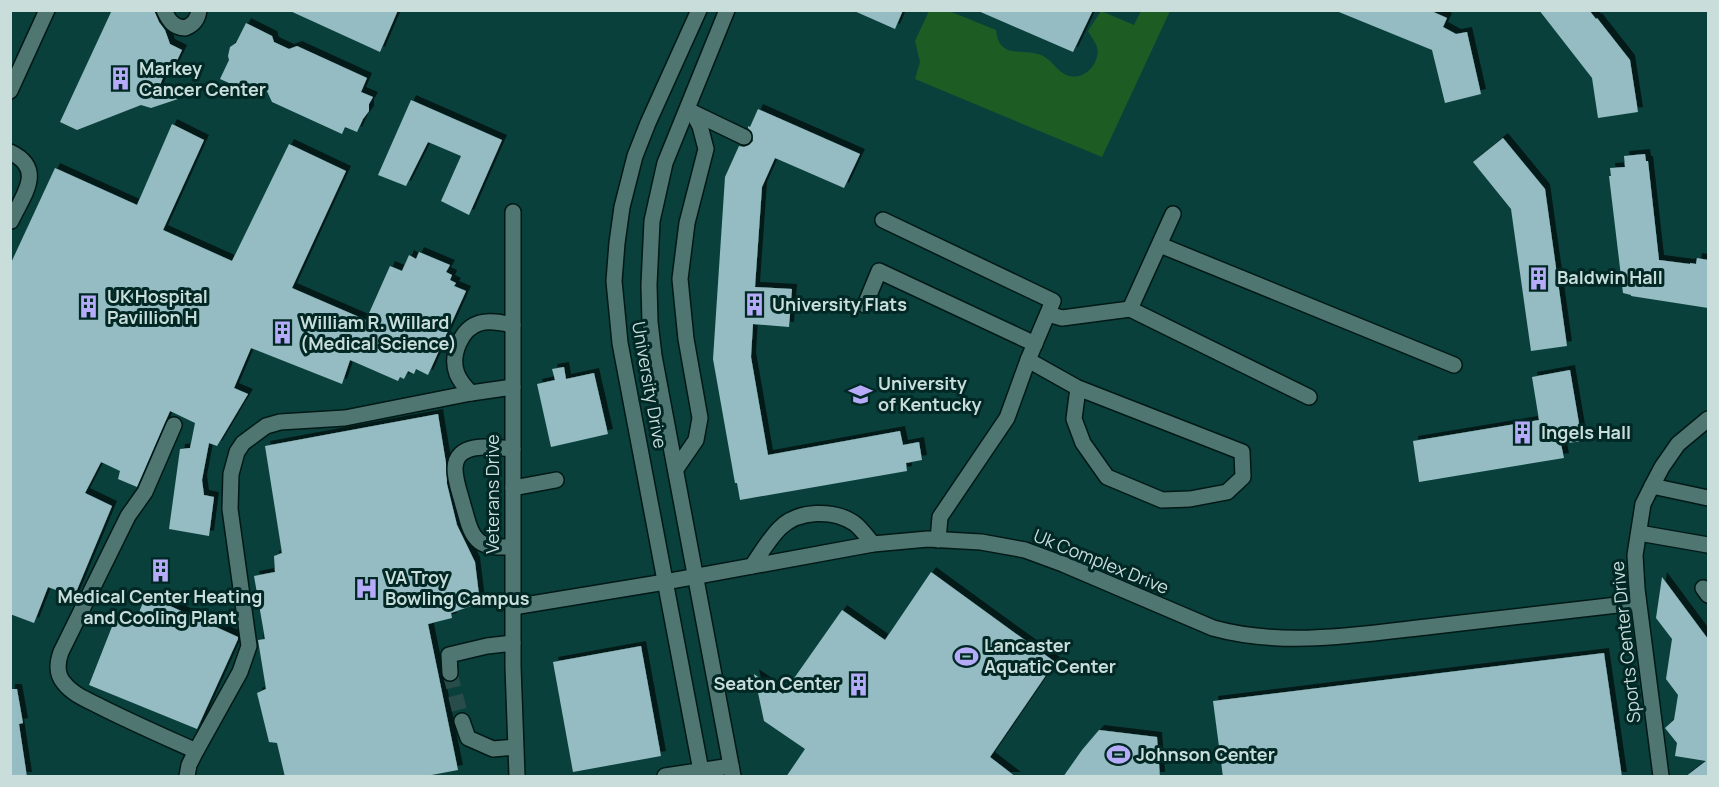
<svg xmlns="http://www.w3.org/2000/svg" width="1719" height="787" font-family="Manrope,sans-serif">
<defs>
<filter id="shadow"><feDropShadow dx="5" dy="-5" stdDeviation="0" flood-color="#0009"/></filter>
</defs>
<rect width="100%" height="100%" fill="#0c332f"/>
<rect fill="#0a403c" x="11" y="11" width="1697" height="765"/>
<path fill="#1d5d23" d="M929 11H949L996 30C999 61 1024 47 1043 56 1053 61 1058 73 1069 76 1085 81 1101 62 1097 47 1095 42 1091 36 1088 31L1101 11 1134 25 1141 11H1170L1102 157 915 79 920 62 915 41Z"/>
<g fill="#94bcc2" filter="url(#shadow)">
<polygon points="112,10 154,10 159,22 165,30 170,44 182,50 174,67 168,65 158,90 178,99 151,108 141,105 77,130 60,122"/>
<polygon points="288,10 398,10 380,52"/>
<polygon points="852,10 903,10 895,29"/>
<polygon points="976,10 1093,10 1073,52"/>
<polygon points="1334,10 1429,10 1447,18 1443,27 1456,34 1467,32 1481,94 1445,103 1432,50"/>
<polygon points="1539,10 1589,10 1596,19 1597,18 1630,60 1638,112 1598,118 1592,78"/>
<polygon points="246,23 272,36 274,42 289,49 297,46 367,78 361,92 373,97 369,104 369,111 363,119 357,132 345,127 342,134 272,102 264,85 247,91 220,79 229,60 228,56 230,47 236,43"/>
<polygon points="411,100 502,140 469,215 441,201 461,156 428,142 406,186 378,175"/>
<polygon points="758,109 860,154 844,188 775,158 762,187 755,287 792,289 789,327 753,324 751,357 768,455 900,431 903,445 919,442 922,460 906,463 907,471 740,500 737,483 735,483 713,359 725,177 739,146 744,147 749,145 753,141 752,132 748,128 748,126 750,127"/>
<polygon points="172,124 204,140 163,230 232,261 289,144 346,171 292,288 366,320 390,266 402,271 409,255 416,259 419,252 450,265 446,272 452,275 450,280 456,283 454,286 466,291 428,375 416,369 414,374 408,371 404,379 400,377 398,381 350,360 342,384 251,348 234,388 248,394 217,446 209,443 202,480 204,495 214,497 209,536 169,529 180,449 190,448 195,423 170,411 137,487 118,479 120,471 101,462 85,493 112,506 74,597 48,587 34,623 10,614 10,265 55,168 137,205"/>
<polygon points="1503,138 1545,189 1567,346 1531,351 1511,209 1473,162"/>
<polygon points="1645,154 1646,161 1648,161 1659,260 1690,264 1690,263 1696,264 1697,258 1708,260 1708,308 1631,296 1631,295 1623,293 1609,176 1611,176 1610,168 1625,167 1624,156"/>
<polygon points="564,367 566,379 594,373 608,434 551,447 537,384 555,380 552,369"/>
<polygon points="1570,370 1582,441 1561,444 1564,458 1419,482 1413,441 1539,420 1532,377"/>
<polygon points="438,414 446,463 447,484 457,525 475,562 480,603 451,613 452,618 428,624 458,770 421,777 285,777 277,743 269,742 257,693 266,689 258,640 265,639 254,576 275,572 274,556 282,553 265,446"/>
<polygon points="931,572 1055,662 990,757 1016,777 786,777 805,749 764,721 754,674 783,694 842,610 885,640"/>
<polygon points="1662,577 1708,639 1708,777 1685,777 1706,761 1675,756 1677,743 1665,728 1674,720 1678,695 1666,679 1672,639 1656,618"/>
<polygon points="146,595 238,637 238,639 197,729 89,685 115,619 134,625"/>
<polygon points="641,646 661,756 573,772 553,662"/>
<polygon points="1604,653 1622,777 1223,777 1213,701"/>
<polygon points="10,689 17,689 23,723 19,724 27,777 10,777"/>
<polygon points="1099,730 1157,737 1160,777 1063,777 1082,750"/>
</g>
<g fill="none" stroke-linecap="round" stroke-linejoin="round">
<polyline stroke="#284c49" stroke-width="15" stroke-dasharray="15 8" stroke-linecap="butt" points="450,673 462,721"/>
<defs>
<g id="minor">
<path d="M164 10C169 21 173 27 185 28 193 25 198 19 199 10"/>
<polyline points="699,10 648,123 635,156 622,207 617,243 614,281 620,343 702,776"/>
<polyline points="727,10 665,163 652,221 649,285 650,322 654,356 733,776"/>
<polyline points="10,91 47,10"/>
<polyline points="692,112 744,137"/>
<path d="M10 152C46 169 23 195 11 221"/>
<polyline points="513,212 513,667 517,776"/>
<polyline points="1173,214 1130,309 1309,397"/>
<polyline points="883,220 1053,301 1028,360 1007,418 940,517 938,540"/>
<polyline points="1160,245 1454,365"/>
<polyline points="865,305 879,271 1035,344"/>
<polyline points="1048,314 1062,318 1130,309"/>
<polyline points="1028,360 1078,388 1074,419 1083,443 1107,477 1162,500 1190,499 1227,492 1243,477 1242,452 1078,388"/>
<path d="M471 393C465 387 460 381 457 374 450 356 461 328 480 323 490 320 503 323 513 325"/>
<path d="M174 425 145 492 128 516 61 652C57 663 56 674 64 683 73 695 90 701 103 708 133 723 165 737 196 751"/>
<polyline points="676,469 696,440 700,418 686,339 680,279 687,223 706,149 700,126 693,113"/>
<polyline points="1652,486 1708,498"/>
<polyline points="513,488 556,480"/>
<polyline points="1639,533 1708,545"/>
<path d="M512 547C502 547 488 548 480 542 469 534 467 517 463 505 460 493 455 481 455 469 455 440 495 447 513 449"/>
<path d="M752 566C761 553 769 539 780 528 798 510 833 509 854 523 861 528 867 537 873 544"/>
<polyline points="1703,588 1708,595"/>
<path d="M513 607 665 582 873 544 928 539 981 542 1025 550 1063 564 1213 628C1285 648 1362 634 1435 626 1499 619 1562 611 1626 604L1638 601"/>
<polyline points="450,673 449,655 487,646 513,643"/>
<polyline points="462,721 468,738 493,749 515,747"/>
<polyline points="187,776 189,765 196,751 240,672 249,646 230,509 231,474 237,452 243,443 266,426 280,422 345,418 471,393 513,387"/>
<polyline points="665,776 731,766"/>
<polyline points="1661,776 1637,589 1635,555 1643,504 1652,486 1662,467 1678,444 1708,419"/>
</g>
</defs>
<use href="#minor" stroke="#001916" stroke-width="18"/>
<use href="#minor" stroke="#507671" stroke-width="15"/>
</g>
<defs>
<symbol id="building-bare" viewBox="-9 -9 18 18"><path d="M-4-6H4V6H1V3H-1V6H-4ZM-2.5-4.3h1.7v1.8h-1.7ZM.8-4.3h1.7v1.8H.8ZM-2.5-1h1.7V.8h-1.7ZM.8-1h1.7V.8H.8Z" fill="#b6abf8" stroke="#012825" stroke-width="2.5" paint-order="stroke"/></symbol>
<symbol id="university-bare" viewBox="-9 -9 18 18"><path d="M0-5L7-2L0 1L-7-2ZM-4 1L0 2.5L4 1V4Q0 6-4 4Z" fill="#b6abf8" stroke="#012825" stroke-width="2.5" paint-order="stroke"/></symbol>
<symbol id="hospital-bare" viewBox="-9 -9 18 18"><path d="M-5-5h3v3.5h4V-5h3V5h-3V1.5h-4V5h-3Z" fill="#b6abf8" stroke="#012825" stroke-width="2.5" paint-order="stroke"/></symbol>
<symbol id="stadium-bare" viewBox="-9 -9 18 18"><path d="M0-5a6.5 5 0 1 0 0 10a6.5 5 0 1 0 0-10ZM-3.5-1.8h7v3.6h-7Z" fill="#b6abf8" stroke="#012825" stroke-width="2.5" paint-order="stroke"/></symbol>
</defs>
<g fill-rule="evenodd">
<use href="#building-bare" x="104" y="62" width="33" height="33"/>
<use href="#building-bare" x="1522" y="262" width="33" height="33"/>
<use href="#building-bare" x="738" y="288" width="33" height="33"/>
<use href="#building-bare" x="72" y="290" width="33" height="33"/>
<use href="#building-bare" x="266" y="316" width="33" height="33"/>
<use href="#university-bare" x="844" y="378" width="33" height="33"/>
<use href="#building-bare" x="1506" y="416" width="33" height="33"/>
<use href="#building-bare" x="144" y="554" width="33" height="33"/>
<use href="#hospital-bare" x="350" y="572" width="33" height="33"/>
<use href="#stadium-bare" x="950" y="640" width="33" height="33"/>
<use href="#building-bare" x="842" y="668" width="33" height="33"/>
<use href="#stadium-bare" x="1102" y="738" width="33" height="33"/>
</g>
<g text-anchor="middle" stroke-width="6" stroke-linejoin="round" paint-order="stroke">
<g font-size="18" font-weight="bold" fill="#c9ddda" stroke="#012825" text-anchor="start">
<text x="139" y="75">Markey<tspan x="139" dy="21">Cancer Center</tspan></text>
<text x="1557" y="284">Baldwin Hall</text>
<text x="107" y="303">UK Hospital<tspan x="107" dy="21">Pavillion H</tspan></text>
<text x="772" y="311">University Flats</text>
<text x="300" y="329">William R. Willard<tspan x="300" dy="21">(Medical Science)</tspan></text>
<text x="878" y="390">University<tspan x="878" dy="21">of Kentucky</tspan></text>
<text x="1541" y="439">Ingels Hall</text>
<text x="385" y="584">VA Troy<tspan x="385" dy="21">Bowling Campus</tspan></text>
<text x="160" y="603" text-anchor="middle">Medical Center Heating<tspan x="160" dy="21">and Cooling Plant</tspan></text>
<text x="984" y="652">Lancaster<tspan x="984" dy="21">Aquatic Center</tspan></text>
<text x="840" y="690" text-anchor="end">Seaton Center</text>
<text x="1136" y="761">Johnson Center</text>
</g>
<g font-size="18" fill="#c9ddda" stroke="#012825">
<text transform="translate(649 385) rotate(80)" y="6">University Drive</text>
<text transform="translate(493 494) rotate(-90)" y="6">Veterans Drive</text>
<text transform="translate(1101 562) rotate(22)" y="6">Uk Complex Drive</text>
<text transform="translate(1626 642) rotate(-96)" y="6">Sports Center Drive</text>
</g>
</g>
<rect width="1719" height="787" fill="none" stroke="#c9ddda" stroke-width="24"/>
</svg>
